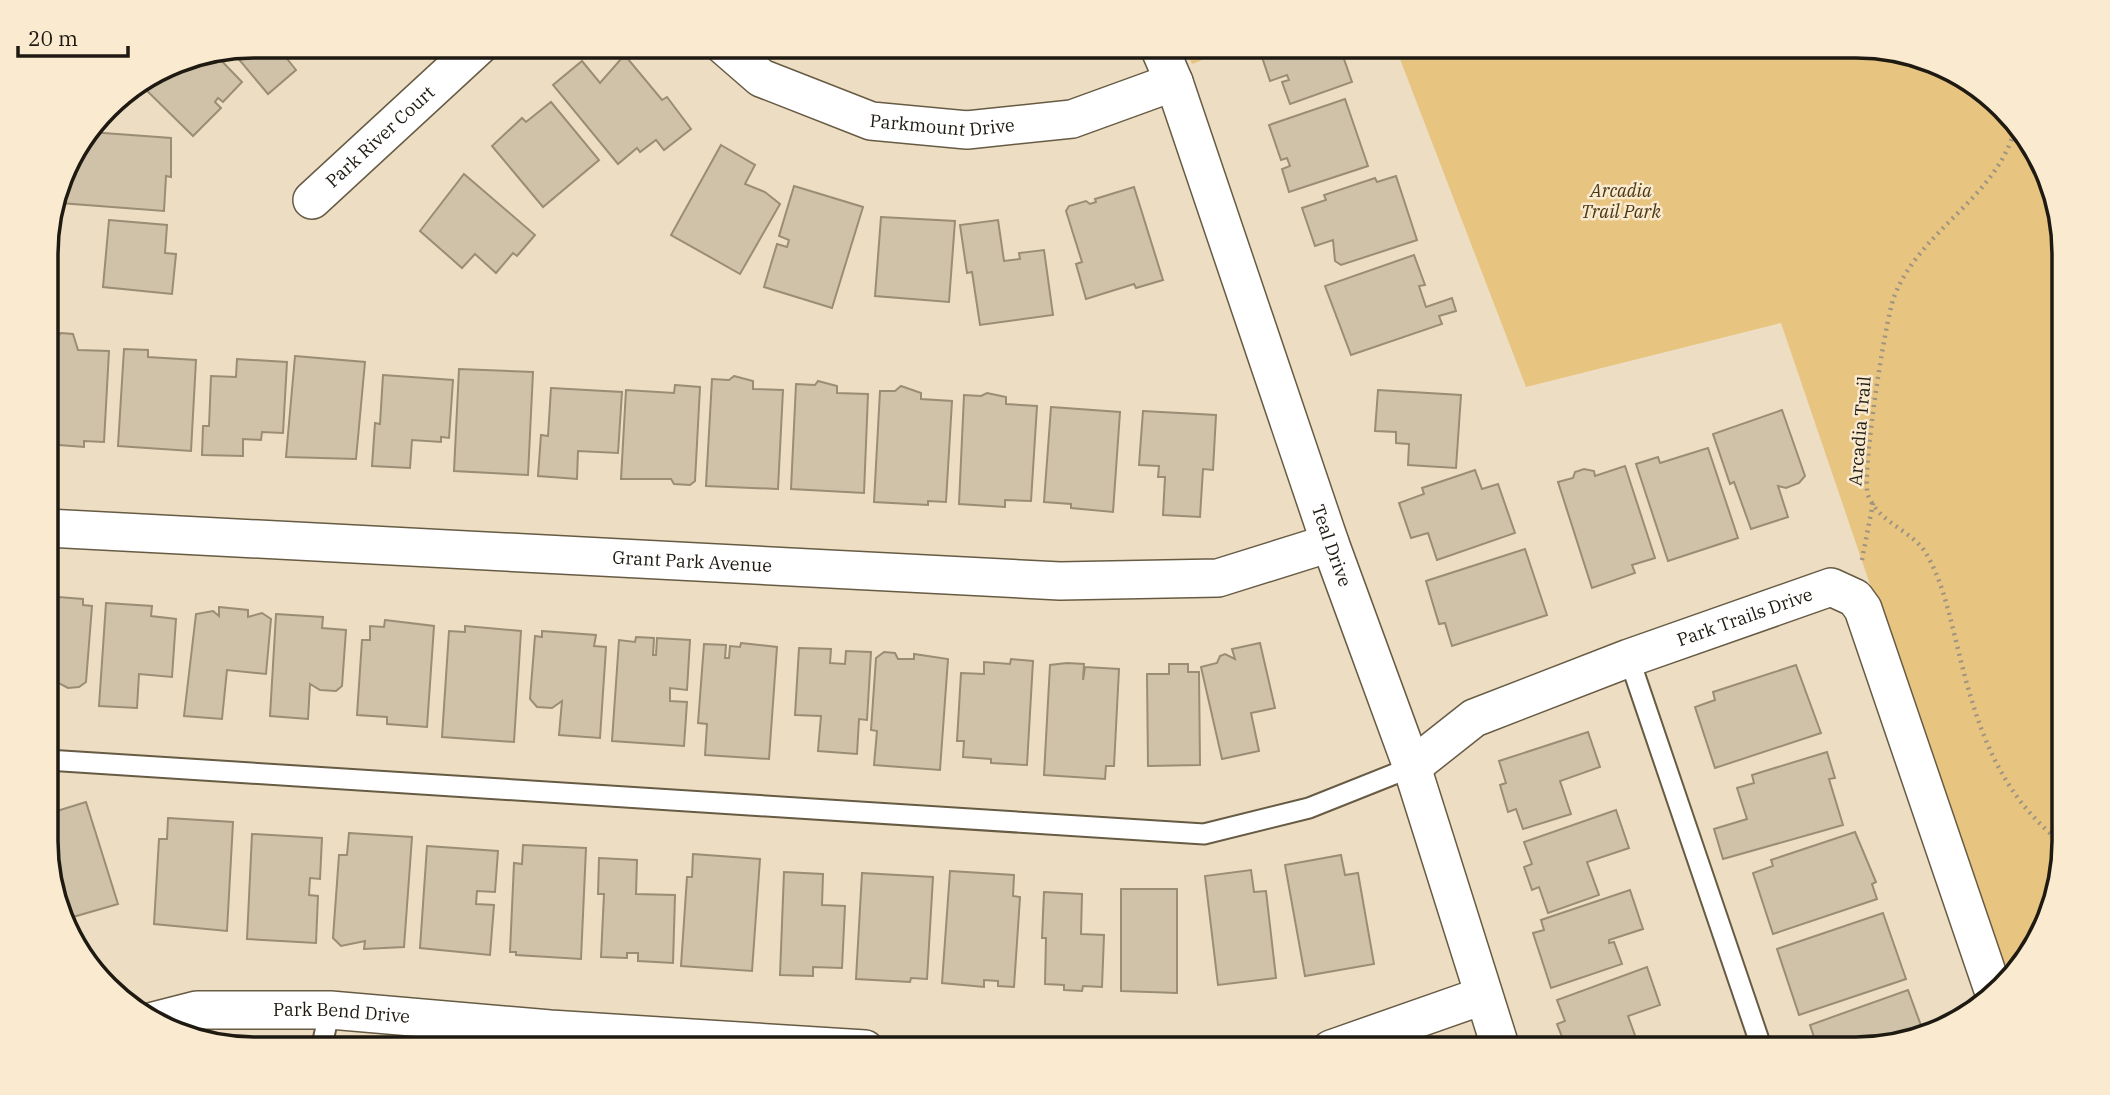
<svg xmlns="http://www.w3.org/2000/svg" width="2110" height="1095" font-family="'IBM Plex Serif',serif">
<rect width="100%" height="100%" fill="#ecddc3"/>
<g fill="#e8c481">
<polygon points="1185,46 1185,45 1237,46 1192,64"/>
<polygon points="1395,46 1856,46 1949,67 2029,138 2063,227 2064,842 2043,934 2004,978 1781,323 1526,387"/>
</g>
<g fill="#d0c2a8" stroke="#9a8d75" stroke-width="2">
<polygon points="254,45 276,45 296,70 268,94 231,50"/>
<polygon points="337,45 362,45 348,58"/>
<polygon points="842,45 862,45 859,52"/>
<polygon points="864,45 891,45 887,55"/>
<polygon points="1283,45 1339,45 1352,82 1290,104 1282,82 1289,80 1287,75 1270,81 1262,57 1285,49"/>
<polygon points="214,53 242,82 223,102 218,98 215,102 221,108 193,136 139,83 174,61"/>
<polygon points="621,59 628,59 662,100 667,97 691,129 664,150 656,140 640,152 637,148 618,164 553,85 582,61 600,83"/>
<polygon points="1345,99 1368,166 1289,192 1282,169 1290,166 1287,158 1281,160 1269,125"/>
<polygon points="551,102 599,160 543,207 492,146 522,118 526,122"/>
<polygon points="90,132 171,138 171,177 166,176 164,211 60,203 67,161"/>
<polygon points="721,145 755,165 745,184 765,192 780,204 740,274 671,235"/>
<polygon points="464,174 535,235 517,256 513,253 496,273 475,254 462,268 420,231"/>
<polygon points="1396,176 1417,240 1341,265 1335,261 1333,240 1315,246 1302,208 1326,200 1324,195 1375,178 1377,182"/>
<polygon points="794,186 863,207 832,308 764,287 777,244 787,247 789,240 779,236"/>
<polygon points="1134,187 1163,280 1136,288 1134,284 1086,299 1076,264 1082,262 1066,211 1069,206 1086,201 1090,204 1096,202 1095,199"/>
<polygon points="881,217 955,221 949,302 875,296"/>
<polygon points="109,220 167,225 165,253 176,254 172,294 103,287"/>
<polygon points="998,220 1004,261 1020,259 1019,253 1044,250 1053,315 980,325 972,272 967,273 960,225"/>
<polygon points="1414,255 1425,285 1419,286 1426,307 1452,298 1456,311 1439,316 1442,324 1351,355 1325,286"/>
<polygon points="61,333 73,334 78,350 109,351 104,442 84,441 84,447 46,444 46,338 56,338"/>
<polygon points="124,349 148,350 148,357 196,360 191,451 118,446"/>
<polygon points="295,356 365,362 356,459 286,457"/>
<polygon points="237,359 287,362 283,433 262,432 261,440 243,439 243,456 202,455 203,426 209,426 211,376 236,377"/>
<polygon points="459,369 533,372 528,475 454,471"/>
<polygon points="383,375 453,380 449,438 441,437 441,442 412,440 410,468 372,466 375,423 380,424"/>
<polygon points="734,376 753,381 753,389 783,390 778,489 706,486 712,379 729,380"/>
<polygon points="818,381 837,386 837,393 868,394 864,493 791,489 796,384 815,385"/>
<polygon points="675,385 700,387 695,481 690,485 674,484 671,479 621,479 626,390 674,393"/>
<polygon points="901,386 921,393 921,399 952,401 946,502 928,501 928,505 874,502 880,391 895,391"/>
<polygon points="551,388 622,392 618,453 578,451 577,479 538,476 541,435 548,436"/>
<polygon points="1378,390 1461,395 1456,468 1408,465 1409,444 1396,443 1396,432 1375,431"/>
<polygon points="987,393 1006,397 1006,404 1037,406 1031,501 1005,500 1005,507 959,504 964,395 981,396"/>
<polygon points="1051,407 1120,412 1113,512 1071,508 1071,504 1044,502"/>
<polygon points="1782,410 1805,476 1799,483 1786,488 1778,486 1788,517 1751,529 1734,482 1730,484 1713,434"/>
<polygon points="1143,411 1216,415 1213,470 1203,469 1200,517 1163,515 1165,477 1158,477 1159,466 1139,465"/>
<polygon points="1708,448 1738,538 1668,561 1636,464 1658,457 1660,463"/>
<polygon points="1625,466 1655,558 1632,565 1635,573 1592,588 1558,482 1573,478 1575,472 1584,469 1594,471 1595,476"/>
<polygon points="1475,470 1482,489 1498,484 1515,533 1437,560 1428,533 1411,538 1399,503 1424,494 1422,488"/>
<polygon points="1525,549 1547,615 1452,646 1445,623 1439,624 1426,581"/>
<polygon points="58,597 83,599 83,605 92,606 86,682 79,687 68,688 53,680 51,713 47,713 47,600 58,603"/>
<polygon points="106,603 152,606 151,616 176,619 172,677 139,674 137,708 99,706"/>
<polygon points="219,607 248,610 248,617 262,613 271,619 266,674 227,670 222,719 184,716 196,614 213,611 219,616"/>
<polygon points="276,614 323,617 322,628 346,630 342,686 336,691 320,690 310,684 308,719 270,716"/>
<polygon points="385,620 434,626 427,727 387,724 387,717 357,715 362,640 370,640 370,626 384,627"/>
<polygon points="465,626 521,631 514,742 442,737 449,631 465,632"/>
<polygon points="542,631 596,635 594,646 606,647 600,738 559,735 562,701 552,708 537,707 530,699 535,636 542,637"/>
<polygon points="636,637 654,638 653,655 656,655 657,638 690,640 687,690 670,688 670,701 687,702 684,746 612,741 619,640 635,642"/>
<polygon points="741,643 777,647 769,759 705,755 707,724 698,723 704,644 726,645 725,658 729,658 730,646 740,647"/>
<polygon points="1260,643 1275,708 1251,713 1259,751 1222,759 1201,667 1217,663 1220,656 1225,654 1235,659 1232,649"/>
<polygon points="799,648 831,649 830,663 845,664 846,651 871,652 867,720 859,719 857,754 818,751 821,716 795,715"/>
<polygon points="884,652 895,653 898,659 914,659 914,654 948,659 940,770 874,765 877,731 871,730 876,658"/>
<polygon points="1011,659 1033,661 1027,765 991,763 991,759 963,757 964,741 957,741 961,673 984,674 984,662 1010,664"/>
<polygon points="1067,663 1084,664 1083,680 1085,667 1119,669 1114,766 1106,766 1105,779 1044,775 1050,665"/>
<polygon points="1169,664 1188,664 1188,672 1199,672 1200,765 1148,766 1147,674 1169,674"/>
<polygon points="1796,665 1821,733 1715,768 1695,707 1715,700 1713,692"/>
<polygon points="1588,732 1600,767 1560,781 1571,814 1523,829 1516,809 1508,812 1500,785 1506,783 1499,761"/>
<polygon points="1827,752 1835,778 1829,779 1843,825 1723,859 1714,829 1747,819 1737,788 1754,783 1752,775"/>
<polygon points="86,802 118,904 66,919 47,869 47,814"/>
<polygon points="1616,810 1629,848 1587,862 1599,895 1548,913 1539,887 1532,890 1524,867 1532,864 1524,842"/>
<polygon points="168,818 233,822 227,931 154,924 159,839 167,839"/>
<polygon points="1855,832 1876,882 1872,884 1877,899 1773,934 1753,873 1773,866 1771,860"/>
<polygon points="349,833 412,837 404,947 364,949 365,941 341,946 333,938 339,855 347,855"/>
<polygon points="252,834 322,838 320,879 310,878 309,895 318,896 316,943 247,939"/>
<polygon points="523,845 586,848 581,959 516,955 516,952 510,952 514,863 522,864"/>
<polygon points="427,846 498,851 495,892 477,891 476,904 494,905 490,955 420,948"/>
<polygon points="693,854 760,859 752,971 681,966 687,877 692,877"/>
<polygon points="1341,855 1345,875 1358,873 1374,964 1305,976 1285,865"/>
<polygon points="599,858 637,860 636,894 675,895 673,963 638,961 638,953 627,953 627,958 601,957 604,894 598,894"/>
<polygon points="1251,870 1254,892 1266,891 1276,978 1218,985 1205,876"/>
<polygon points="950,871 1014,875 1013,896 1020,897 1014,987 998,986 998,981 984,980 984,987 942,983"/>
<polygon points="784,872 823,874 822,905 845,906 842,968 813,967 813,976 780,975"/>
<polygon points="862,873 933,877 927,979 911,978 910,982 856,979"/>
<polygon points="1121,889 1177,889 1177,993 1121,991"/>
<polygon points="1630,890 1643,929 1609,940 1609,943 1614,942 1622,964 1551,988 1533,933 1544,930 1541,920"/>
<polygon points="1044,892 1082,894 1081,934 1104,935 1102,987 1083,986 1082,991 1064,990 1064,985 1045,984 1046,938 1042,938"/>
<polygon points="1883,913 1906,979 1799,1015 1777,949"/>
<polygon points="1647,967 1660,1005 1628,1016 1637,1041 1631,1049 1566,1047 1557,1024 1565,1021 1557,1000"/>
<polygon points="1908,990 1923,1031 1870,1049 1818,1049 1810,1025"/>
</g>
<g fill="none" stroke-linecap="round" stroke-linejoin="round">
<defs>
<g id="lane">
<polyline points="1629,658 1762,1049"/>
<polyline points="47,760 1204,834 1309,808 1412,767"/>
<polyline points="321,1049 330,1010"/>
</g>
<g id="street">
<path id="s1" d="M723 45 761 78 871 121 967 130 1072 119 1174 82"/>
<path id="s2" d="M1158 45 1174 82 1330 543 1412 767 1501 1049"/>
<path id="s3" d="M312 200 480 45"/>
<path id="s4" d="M47 528 1060 581 1218 578 1330 543"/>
<path id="s5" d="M1412 767 1474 718 1629 658 1831 587 1855 598 1863 609 1993 990"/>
<path id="s6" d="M154 1021 197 1010H330L550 1029 865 1049"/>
<polyline points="1331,1049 1482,996"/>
</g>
</defs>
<use href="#lane" stroke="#675b44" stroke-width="23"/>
<use href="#street" stroke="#675b44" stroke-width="40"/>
<g stroke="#9f9480" stroke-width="4.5" stroke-dasharray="2 5" stroke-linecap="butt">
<path d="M2016 126C1996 200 1920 229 1894 297 1885 321 1861 476 1868 495 1879 524 1913 530 1927 555 1943 583 1949 614 1957 645 1976 724 1997 793 2064 845"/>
<polyline points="1862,560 1873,503"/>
</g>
<use href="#lane" stroke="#fff" stroke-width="19"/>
<use href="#street" stroke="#fff" stroke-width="37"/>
</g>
<g text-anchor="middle" stroke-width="5" stroke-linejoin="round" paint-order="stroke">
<g font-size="18" fill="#1f1a11" stroke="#f9ead0">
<text dy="6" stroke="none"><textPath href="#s1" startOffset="240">Parkmount Drive</textPath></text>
<text dy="6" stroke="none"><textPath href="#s3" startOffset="93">Park River Court</textPath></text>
<text transform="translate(1860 431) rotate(-85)" y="6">Arcadia Trail</text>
<text dy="6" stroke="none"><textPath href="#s2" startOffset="530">Teal Drive</textPath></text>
<text dy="6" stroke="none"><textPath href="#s4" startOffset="646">Grant Park Avenue</textPath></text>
<text dy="6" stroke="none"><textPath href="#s5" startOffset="368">Park Trails Drive</textPath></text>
<text dy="6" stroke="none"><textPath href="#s6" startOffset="189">Park Bend Drive</textPath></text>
</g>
<g font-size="18" font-style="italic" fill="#4a3712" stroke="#f9ead0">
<text x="1621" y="197">Arcadia<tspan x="1621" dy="21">Trail Park</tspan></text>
</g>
</g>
<path d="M0 0H2110V1095H0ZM254 58H1856A196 196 0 0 1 2052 254V841A196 196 0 0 1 1856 1037H254A196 196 0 0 1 58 841V254A196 196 0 0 1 254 58Z" fill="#f9ead0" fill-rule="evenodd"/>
<path fill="none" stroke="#1f1a11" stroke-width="3.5" d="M254 58H1856A196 196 0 0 1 2052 254V841A196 196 0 0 1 1856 1037H254A196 196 0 0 1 58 841V254A196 196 0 0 1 254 58Z"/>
<path d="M18 46v10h110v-10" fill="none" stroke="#1f1a11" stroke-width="3.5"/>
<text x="28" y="46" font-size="21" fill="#1f1a11" stroke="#f9ead0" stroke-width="5" paint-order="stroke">20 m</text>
</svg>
